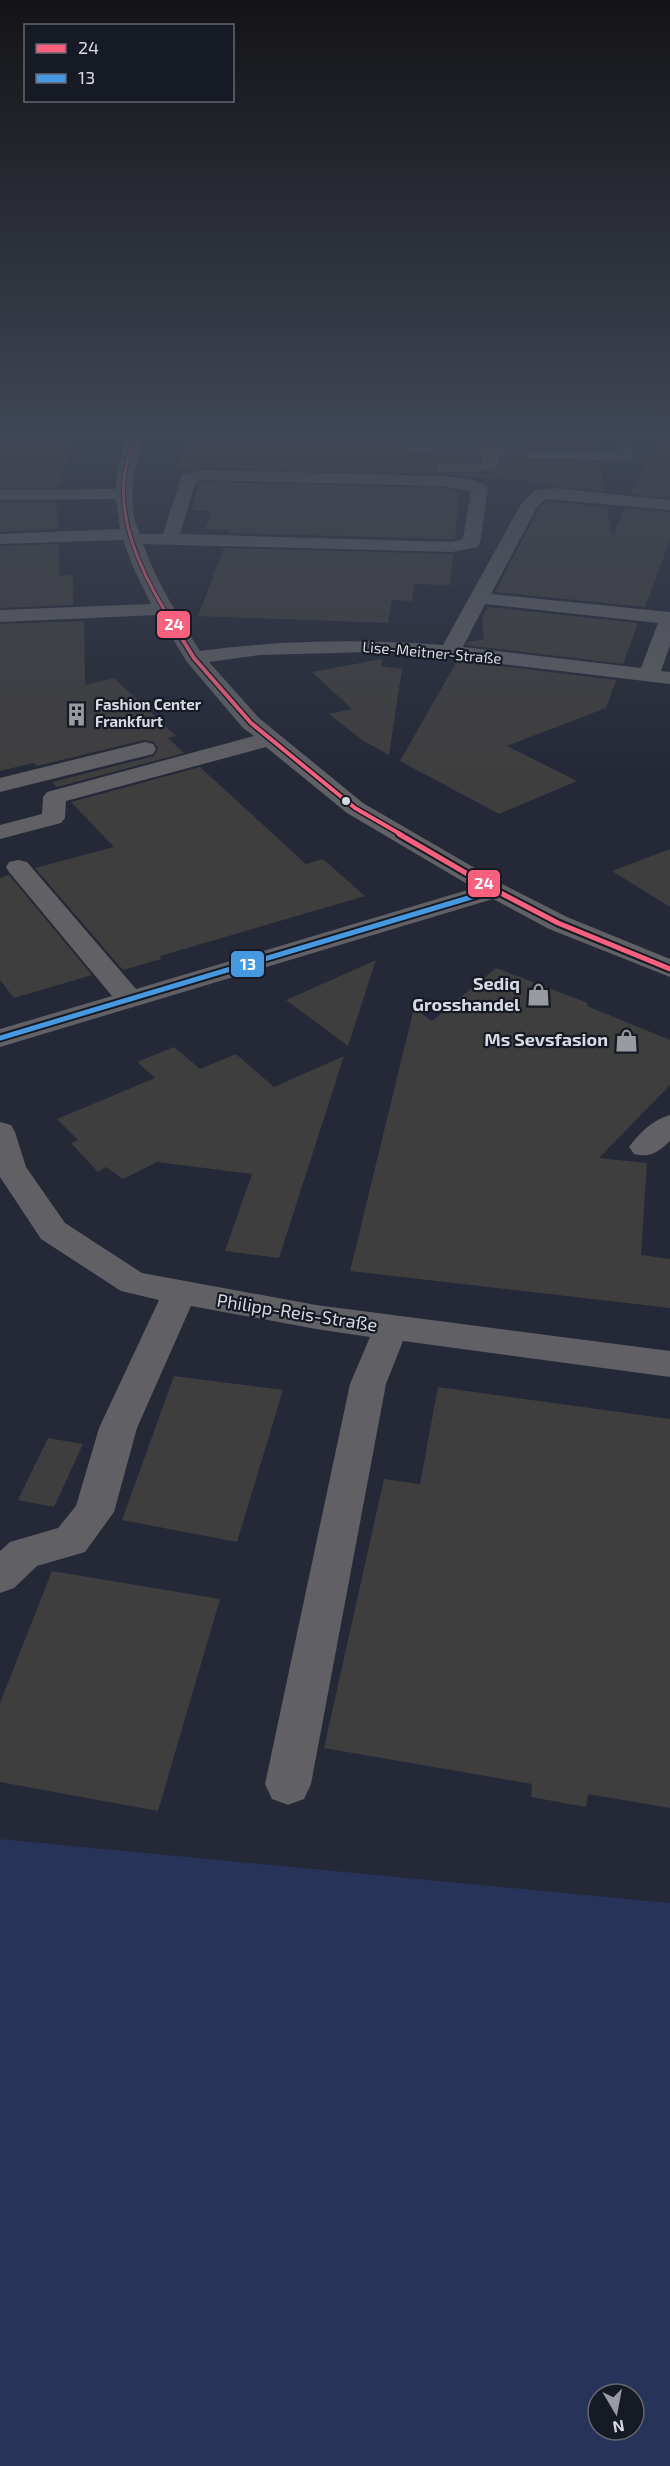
<svg xmlns="http://www.w3.org/2000/svg" width="670" height="2466" font-family="'Exo 2',sans-serif">
<rect width="100%" height="100%" fill="#24252a"/>
<polygon fill="#242837" points="0,432 670,432 670,1903 0,1839"/>
<path fill="#28335a" fill-rule="evenodd" d="M0 1839 670 1903V2466H0ZM598 2394H634V2430H598Z"/>
<g fill="#3f3e3f">
<polygon points="0,432 77,432 59,487 0,488"/>
<polygon points="192,432 595,432 598,450 411,442 401,448 411,456 480,458 479,461 438,462 434,468 443,474 204,468 175,470"/>
<polygon points="659,432 670,432 670,498 631,494"/>
<polygon points="501,459 600,462 605,491 550,486 552,483 445,474 494,473"/>
<polygon points="204,482 441,488 459,491 455,539 230,533 231,530 205,529 212,511 192,511 198,483"/>
<polygon points="547,501 607,507 612,536 625,508 670,512 670,540 645,607 495,592 539,508"/>
<polygon points="0,502 54,502 54,504 57,504 55,509 59,509 57,515 59,515 57,521 59,521 59,529 0,532"/>
<polygon points="59,544 59,576 73,575 73,605 0,608 0,546"/>
<polygon points="224,548 452,554 453,554 450,585 414,584 412,601 392,600 388,623 198,616"/>
<polygon points="488,607 638,623 623,664 466,645 468,642 484,639 482,617"/>
<polygon points="84,621 85,685 114,678 176,736 168,738 184,753 57,787 52,782 154,756 158,748 154,742 144,740 37,766 34,763 0,771 0,624"/>
<polygon points="382,659 381,666 402,669 389,755 362,740 329,714 352,709 312,672"/>
<polygon points="457,661 616,680 606,708 507,746 577,781 499,814 400,761"/>
<polygon points="200,767 306,864 323,859 365,896 160,956 161,959 123,970 35,868 114,847 71,802"/>
<polygon points="670,849 670,907 612,871"/>
<polygon points="9,875 92,975 14,998 0,980 0,878"/>
<polygon points="376,960 348,1046 286,1000 329,981"/>
<polygon points="496,968 588,1003 587,1006 670,1040 670,1085 599,1158 647,1163 641,1255 670,1259 670,1308 350,1271 414,1008 432,1021"/>
<polygon points="174,1047 200,1069 236,1054 274,1087 344,1056 279,1258 225,1251 252,1174 157,1162 123,1179 106,1167 98,1172 71,1143 78,1140 57,1119 155,1078 137,1062"/>
<polygon points="174,1376 283,1390 237,1542 122,1520"/>
<polygon points="438,1387 670,1419 670,1808 588,1794 586,1807 531,1797 532,1784 324,1748 384,1479 420,1484"/>
<polygon points="48,1438 83,1444 54,1507 18,1500"/>
<polygon points="52,1571 220,1599 158,1811 0,1782 0,1703"/>
</g>
<g fill="none" stroke-linecap="round" stroke-linejoin="round">
<g fill="#606065" fill-rule="evenodd">
<path d="M129 432H144C136 461 125 505 140 534H163L181 477 183 474 204 470 441 476C455 478 479 477 488 488L480 543 477 547 452 552 143 544C157 583 178 616 200 651 283 640 360 639 443 645L521 504 535 490 553 488 670 500V510L546 499 537 507 491 594 670 612V645L661 671 670 672V684L450 658 369 652 260 655 209 662 259 718 363 803 504 885 567 917 670 959V977L549 929 493 899 0 1047V1029L112 996 9 872 6 867 9 862 18 860 27 862 136 989 474 888 347 813 266 747 66 801 65 818 61 823 0 839V825L42 814 43 797 47 792 254 736 243 728 187 662 158 615 0 622V610L151 604 133 567 123 540 0 544V534L120 529 116 499 0 500V490L116 489 117 472ZM204 480 441 486 471 491 463 539 452 542 180 534 196 481ZM485 604 658 623 641 668 463 647Z"/>
<polygon points="615,432 631,432 633,458 631,461 499,457 494,471 444,472 438,470 436,467 438,464 481,463 483,456 411,454 403,449 411,444 617,453"/>
<polygon points="145,742 153,744 156,749 153,754 0,792 0,778"/>
<path d="M670 1115V1141C658 1152 651 1158 634 1154L629 1147C639 1133 654 1119 670 1115Z"/>
<polygon points="0,1122 11,1125 15,1132 26,1167 65,1223 142,1273 316,1305 670,1351 670,1377 403,1341 386,1384 311,1784 304,1799 288,1805 272,1799 265,1784 350,1384 370,1337 316,1329 191,1306 137,1428 114,1512 85,1552 37,1566 14,1588 0,1593 0,1551 10,1542 58,1528 76,1506 99,1428 159,1300 121,1291 41,1239 0,1177"/>
</g>
<defs>
<path id="bus-1-far2" d="M136 432C132 445 127 459 125 472 117 520 141 571 165 611"/>
<polyline id="bus-1-far1" points="164,610 194,658 251,723 355,808 402,835"/>
<polyline id="bus-1" points="399,834 495,890 558,923 670,969"/>
<polyline id="bus-2" points="0,1038 495,890"/>
</defs>
<use href="#bus-1-far2" stroke="#161a24" stroke-width="5"/>
<use href="#bus-1-far1" stroke="#161a24" stroke-width="7"/>
<use href="#bus-1" stroke="#161a24" stroke-width="9"/>
<use href="#bus-2" stroke="#161a24" stroke-width="9"/>
<use href="#bus-1-far2" stroke="#f8607d" stroke-width="3"/>
<use href="#bus-1-far1" stroke="#f8607d" stroke-width="4"/>
<use href="#bus-1" stroke="#f8607d" stroke-width="5"/>
<use href="#bus-2" stroke="#4699e1" stroke-width="5"/>
</g>
<linearGradient id="sky" x2="0" y2="1"><stop stop-color="#141417"/><stop offset="0.56" stop-color="#3f4655"/><stop offset="1" stop-color="#3f4655" stop-opacity="0"/></linearGradient>
<rect width="670" height="777" fill="url(#sky)"/>
<defs>
<symbol id="building-bare" viewBox="-9 -9 18 18"><path d="M-4-6H4V6H1V3H-1V6H-4ZM-2.5-4.3h1.7v1.8h-1.7ZM.8-4.3h1.7v1.8H.8ZM-2.5-1h1.7V.8h-1.7ZM.8-1h1.7V.8H.8Z" fill="#999ba2" stroke="#161a24" stroke-width="2.5" paint-order="stroke"/></symbol>
<symbol id="shop-bare" viewBox="-9 -9 18 18"><path d="M-5-2.5h2.3a2.7 3.5 0 0 1 5.4 0H5L5.5 6h-11ZM-1.5-2.5h3a1.5 2.3 0 0 0-3 0Z" fill="#999ba2" stroke="#161a24" stroke-width="2.5" paint-order="stroke"/></symbol>
</defs>
<g fill-rule="evenodd">
<use href="#building-bare" x="60" y="698" width="33" height="33"/>
<use href="#shop-bare" x="522" y="978" width="33" height="33"/>
<use href="#shop-bare" x="610" y="1024" width="33" height="33"/>
</g>
<circle fill="#d8dae2" stroke="#161a24" stroke-width="2" cx="346" cy="801" r="5"/>
<g text-anchor="middle" stroke-width="4.5" stroke-linejoin="round" paint-order="stroke">
<g font-size="15" fill="#d8dae2" stroke="#161a24">
<text transform="translate(432 653) rotate(5)" y="5">Lise-Meitner-Straße</text>
</g>
<g font-size="15" font-weight="bold" fill="#d8dae2" stroke="#161a24" text-anchor="start">
<text x="95" y="710">Fashion Center<tspan x="95" dy="17">Frankfurt</tspan></text>
</g>
<g font-size="18" font-weight="bold" fill="#d8dae2" stroke="#161a24" text-anchor="end">
<text x="520" y="990">Sediq<tspan x="520" dy="21">Grosshandel</tspan></text>
<text x="608" y="1046">Ms Sevsfasion</text>
</g>
<g font-size="18" fill="#d8dae2" stroke="#161a24">
<text transform="translate(297 1313) rotate(9)" y="6">Philipp-Reis-Straße</text>
</g>
</g>
<g stroke="#161a24" stroke-width="2">
<rect x="156" y="610" width="35" height="29" rx="6" fill="#f8607d"/>
<rect x="467" y="869" width="34" height="29" rx="6" fill="#f8607d"/>
<rect x="230" y="950" width="35" height="28" rx="6" fill="#4699e1"/>
</g>
<g font-size="16" text-anchor="middle" font-weight="bold" fill="#fff">
<text x="174" y="630">24</text>
<text x="484" y="889">24</text>
<text x="248" y="970">13</text>
</g>
<rect x="24" y="24" width="210" height="78" fill="#161a24" stroke="#646770" stroke-width="1.5"/>
<rect x="36" y="44" width="30" height="9" fill="#f8607d" stroke="#646770" stroke-width="1.5"/>
<text x="78" y="54" font-size="18" fill="#d8dae2">24</text>
<rect x="36" y="74" width="30" height="9" fill="#4699e1" stroke="#646770" stroke-width="1.5"/>
<text x="78" y="84" font-size="18" fill="#d8dae2">13</text>
<g transform="translate(616 2412) rotate(170)"><circle r="28" fill="#161a24" stroke="#646770" stroke-width="1.5"/>
<path d="M0-4.5L10 22L0 15L-10 22Z" fill="#999ba2"/>
<text y="-9" font-size="16" font-weight="bold" text-anchor="middle" fill="#d8dae2">N</text>
</g>
</svg>
